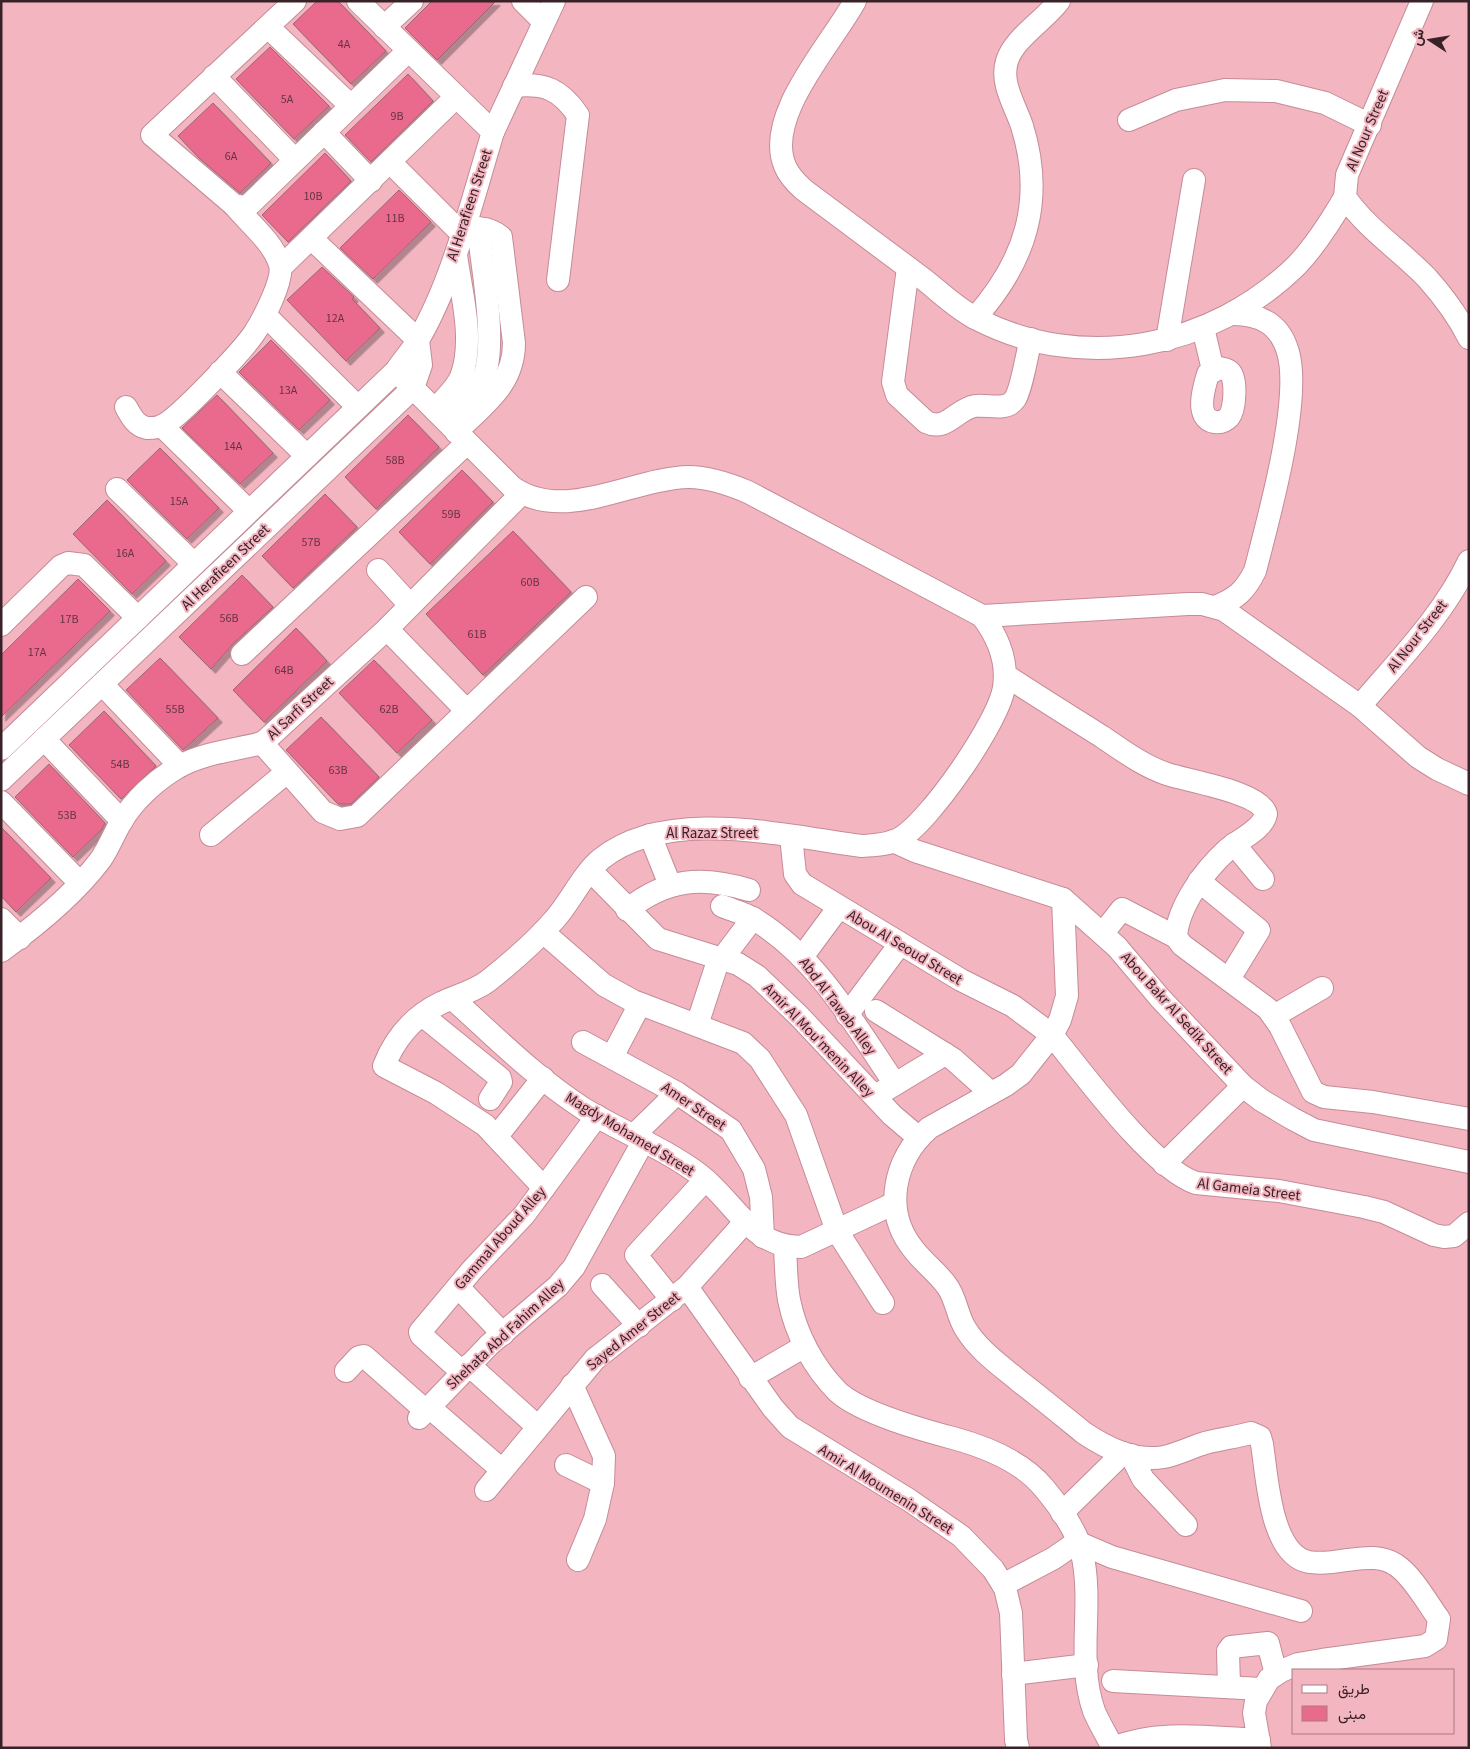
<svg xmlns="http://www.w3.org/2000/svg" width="1470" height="1749" font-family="'Source Sans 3',Vazirmatn,sans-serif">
<defs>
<filter id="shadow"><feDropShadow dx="4.5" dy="4.5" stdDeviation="0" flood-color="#0004"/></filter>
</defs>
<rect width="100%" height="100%" fill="#f3b6c1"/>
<g fill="#e96b8c" stroke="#9c6571" filter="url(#shadow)">
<polygon points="317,1 338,1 386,51 351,84 293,24"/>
<polygon points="432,1 496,1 437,60 405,28"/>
<polygon points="270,47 329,106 294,139 236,79"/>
<polygon points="408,74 433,101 371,162 345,135"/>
<polygon points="213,103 271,163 240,193 199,158 178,136"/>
<polygon points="325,153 351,181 288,242 262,215"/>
<polygon points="399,190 431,222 373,279 340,248"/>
<polygon points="322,267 354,297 352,299 380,328 346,361 287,300"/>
<polygon points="271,340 330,400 299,430 239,372"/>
<polygon points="217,395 273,453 240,484 182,428"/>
<polygon points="408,415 439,447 376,509 345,477"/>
<polygon points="160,448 219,508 187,539 127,480"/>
<polygon points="462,470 493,502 430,564 399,532"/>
<polygon points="325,494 357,527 293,588 262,556"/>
<polygon points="107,500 166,561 132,594 73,534"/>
<polygon points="513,531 571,592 483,675 426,614"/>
<polygon points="242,575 273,607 233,644 211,669 179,637"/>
<polygon points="78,579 110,611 1,717 1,655"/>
<polygon points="296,628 327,661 264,722 233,690"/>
<polygon points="160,658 218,718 183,750 126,690"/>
<polygon points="374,660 432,720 397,753 339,693"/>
<polygon points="104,711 156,766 121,799 69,745"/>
<polygon points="321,717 379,777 351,804 338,804 286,750"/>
<polygon points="49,764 105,823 102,829 73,857 15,797"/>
<polygon points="1,827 51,878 16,912 1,896"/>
</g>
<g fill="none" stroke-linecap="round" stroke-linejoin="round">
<defs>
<g id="minor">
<polyline points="295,1 152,135 234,205 245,207 250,204 408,51"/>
<polyline points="523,1 543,21"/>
<path d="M855 1C831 45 764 116 785 166 789 176 796 183 804 190 843 219 883 249 922 278 939 291 957 309 977 319 1083 374 1213 348 1297 265 1316 245 1331 221 1345 197"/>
<path d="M1422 1 1347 175 1345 197C1367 229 1400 250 1427 278 1443 296 1458 316 1469 338"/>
<polyline points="268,27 351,106"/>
<polyline points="384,27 412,1"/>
<polyline points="214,76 295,160"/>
<path d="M514 86C545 83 560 89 578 115L558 280"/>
<polyline points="1129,120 1176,100 1225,90 1276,91 1325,103 1370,125"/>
<polyline points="324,132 371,181"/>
<polyline points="493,132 554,1"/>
<path d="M390 162 462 234C476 226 488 226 501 237L514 343C514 385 484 404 456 432"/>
<polyline points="312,239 418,340"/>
<polyline points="281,267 456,97"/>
<path d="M908 268 893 382 897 395 926 422C947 432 956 409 975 406 988 404 1006 412 1015 399 1022 388 1027 353 1031 339"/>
<polyline points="265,315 358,407"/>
<path d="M975 318C1026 261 1045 200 1022 126 1015 105 1000 83 1007 61 1014 38 1044 21 1059 1"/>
<polyline points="1203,328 1213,370"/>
<polyline points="1167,340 1194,180"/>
<path d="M1219 368C1223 369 1227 369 1230 372 1237 380 1235 410 1229 417 1225 421 1220 423 1215 422 1194 419 1204 387 1208 374Z"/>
<path d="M396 371 512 487C564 524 632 478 689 477 709 477 729 484 748 492L982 616 1188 604H1202L1224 610 1360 706 1418 757 1437 769 1469 784"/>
<polyline points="220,372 307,456"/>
<path d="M126 407C131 416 136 426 147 428 151 428 158 428 162 426 179 418 241 352 253 335 262 322 284 280 280 265 274 243 249 223 234 205"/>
<path d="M459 409C468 399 479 390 484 376 497 344 482 265 478 228"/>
<path d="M435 410C443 400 456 389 461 377 475 340 461 293 456 255"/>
<polyline points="162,426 249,511"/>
<polyline points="117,489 194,564"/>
<polyline points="378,570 410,605"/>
<path d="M1215 607C1236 599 1245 591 1255 571 1268 520 1302 400 1288 352 1280 324 1260 314 1233 314"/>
<polyline points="1,625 61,566 68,563 84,565 138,618"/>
<polyline points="242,654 467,443"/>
<path d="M1005 675C1037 696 1069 716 1101 736 1122 750 1143 766 1167 774 1188 781 1261 792 1266 814 1263 830 1238 840 1227 850 1205 870 1178 906 1176 937L1182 945 1268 1009 1280 1026 1313 1092 1324 1097 1373 1102 1469 1119"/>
<polyline points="102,684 180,766"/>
<path d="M1360 706C1398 661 1443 616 1469 561"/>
<polyline points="467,711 586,597"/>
<polyline points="44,739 122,821"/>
<polyline points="262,743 323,812 340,819 357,816 467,711 387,629"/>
<path d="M1 749 396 371C403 360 412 351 418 340 453 281 473 197 493 132L358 1"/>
<polyline points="1,780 413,388 421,365 418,340"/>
<polyline points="1,802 80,883"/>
<polyline points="211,835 287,772"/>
<polyline points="650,835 670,885"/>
<path d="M791 836 795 874 802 884 961 980 1013 1006 1052 1035C1083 1073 1153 1169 1196 1183L1279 1191 1364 1207 1384 1212 1434 1235 1444 1237 1454 1236 1469 1223"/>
<polyline points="893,841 915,851 1063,899 1117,947 1160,998 1243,1086 1261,1100 1293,1119 1314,1130 1338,1135 1469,1162"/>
<polyline points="1234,844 1263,879"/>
<polyline points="591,871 658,939 738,964 757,976 799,1016 892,1115 919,1138"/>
<polyline points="1199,881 1259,930 1229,979"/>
<path d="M1063 899 1067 996 1060 1020 1052 1035 1021 1074 1006 1085 929 1128C894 1159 882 1211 914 1250 924 1263 938 1273 947 1286 956 1298 957 1315 965 1328 978 1350 1000 1365 1019 1381 1041 1398 1063 1416 1084 1433 1108 1449 1135 1462 1164 1457 1178 1454 1192 1447 1205 1443 1220 1439 1236 1437 1251 1433L1260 1437 1262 1444C1267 1475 1270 1555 1309 1562 1322 1564 1335 1562 1347 1560 1364 1558 1381 1555 1396 1565 1412 1575 1428 1604 1439 1619L1436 1639 1425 1646 1322 1660 1298 1664 1281 1671 1269 1679 1256 1701 1254 1713 1260 1748"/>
<path d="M722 906C732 910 744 913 754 919 817 957 855 1025 895 1084"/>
<path d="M627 910C667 878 702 876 749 890"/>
<polyline points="1,919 20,938"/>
<polyline points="543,932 604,985 633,1001 743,1043 760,1059 796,1115 837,1231 883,1303"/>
<polyline points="1103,933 1122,909 1176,937"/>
<path d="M1 951C37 925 75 894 101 859 109 847 114 834 121 822 134 800 156 780 178 767 203 753 234 750 262 743L267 739 387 629 521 494"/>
<polyline points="802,957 839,907"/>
<polyline points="722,959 753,918"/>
<path d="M453 999C495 1037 536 1078 584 1109 622 1132 664 1148 700 1175 735 1202 751 1247 801 1247L895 1203"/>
<polyline points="876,1011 953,1059 991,1093"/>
<polyline points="422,1015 500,1078 501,1082 490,1099"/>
<polyline points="847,1015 900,944"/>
<polyline points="1274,1016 1322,988"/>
<polyline points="697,1025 719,958"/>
<polyline points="583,1042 677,1093 731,1130 754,1169 761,1197 763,1237"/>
<polyline points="612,1057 640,1004"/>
<polyline points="882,1092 945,1054"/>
<polyline points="634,1135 677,1093"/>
<polyline points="497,1136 543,1078"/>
<polyline points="1164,1164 1243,1086"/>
<path d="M544 1188 485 1125 436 1093 384 1066C395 1038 414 1016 441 1003 456 996 475 991 488 981 512 962 535 942 555 919 571 901 582 875 601 859 667 806 785 836 862 846 875 845 888 845 899 839 929 823 1000 720 1004 687 1008 660 998 637 982 616"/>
<path d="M785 1247C786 1265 786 1283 789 1300 796 1334 813 1367 838 1392 861 1413 923 1430 953 1438 986 1447 1022 1461 1044 1488 1059 1506 1077 1531 1082 1553 1094 1605 1076 1660 1094 1711 1099 1723 1107 1736 1113 1748"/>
<polyline points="602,1285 639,1326"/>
<polyline points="458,1287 503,1334"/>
<polyline points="687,1287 773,1408 790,1427 909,1500 961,1536 993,1569 1005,1588 1011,1613 1016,1740 1018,1748"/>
<polyline points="672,1300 636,1255 705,1180"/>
<polyline points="469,1365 538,1427"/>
<polyline points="346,1371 359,1357 364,1356 426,1411"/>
<polyline points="462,1372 421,1335 420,1332 472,1270 524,1215 597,1116"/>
<polyline points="750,1378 805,1346"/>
<polyline points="572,1385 604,1456 603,1483 595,1519 578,1560"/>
<polyline points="429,1407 502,1470"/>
<polyline points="419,1418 490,1344 558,1286 574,1267 644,1140"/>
<polyline points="1131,1455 1143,1479 1186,1525"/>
<polyline points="566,1465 603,1483"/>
<polyline points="486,1490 595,1359 687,1287 746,1221"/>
<polyline points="1062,1513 1123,1453"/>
<polyline points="1003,1585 1054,1558 1077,1542 1112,1557 1301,1611"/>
<polyline points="1013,1674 1087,1665"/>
<polyline points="1113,1681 1261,1689"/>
<polyline points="1229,1686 1228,1651 1231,1647 1268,1643 1276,1674"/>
<path d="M1113 1748C1158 1729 1211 1738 1259 1740"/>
</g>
</defs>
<use href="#minor" stroke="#c58b97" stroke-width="24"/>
<use href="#minor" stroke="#fff" stroke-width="22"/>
</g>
<g text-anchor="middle" stroke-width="4" stroke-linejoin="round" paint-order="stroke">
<g font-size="12" fill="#653440">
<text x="344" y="48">4A</text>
<text x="287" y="103">5A</text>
<text x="397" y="120">9B</text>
<text x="231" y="160">6A</text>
<text x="313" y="200">10B</text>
<text x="395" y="222">11B</text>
<text x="335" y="322">12A</text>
<text x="288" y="394">13A</text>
<text x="233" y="450">14A</text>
<text x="395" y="464">58B</text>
<text x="179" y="505">15A</text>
<text x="451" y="518">59B</text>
<text x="311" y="546">57B</text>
<text x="125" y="557">16A</text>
<text x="530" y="586">60B</text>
<text x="229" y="622">56B</text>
<text x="69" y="623">17B</text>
<text x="477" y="638">61B</text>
<text x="37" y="656">17A</text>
<text x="284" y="674">64B</text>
<text x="175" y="713">55B</text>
<text x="389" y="713">62B</text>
<text x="120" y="768">54B</text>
<text x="338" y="774">63B</text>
<text x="67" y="819">53B</text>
</g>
<g font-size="15" fill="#392227" stroke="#f3b6c1">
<text transform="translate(1367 130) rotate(-67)" y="5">Al Nour Street</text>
<text transform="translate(469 205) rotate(-72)" y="5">Al Herafieen Street</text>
<text transform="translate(225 567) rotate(-44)" y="5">Al Herafieen Street</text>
<text transform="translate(1417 636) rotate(-52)" y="5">Al Nour Street</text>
<text transform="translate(300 708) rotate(-43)" y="5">Al Sarfi Street</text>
<text x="712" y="838">Al Razaz Street</text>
<text transform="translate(905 947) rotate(31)" y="5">Abou Al Seoud Street</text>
<text transform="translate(838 1006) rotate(53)" y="5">Abd Al Tawab Alley</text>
<text transform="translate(1177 1013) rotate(48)" y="5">Abou Bakr Al Sedik Street</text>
<text transform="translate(819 1040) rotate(46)" y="5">Amir Al Mou'menin Alley</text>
<text transform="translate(694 1106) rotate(34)" y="5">Amer Street</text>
<text transform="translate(630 1134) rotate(31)" y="5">Magdy Mohamed Street</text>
<text transform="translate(1249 1189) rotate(7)" y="5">Al Gameia Street</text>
<text transform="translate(500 1238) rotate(-49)" y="5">Gammal Aboud Alley</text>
<text transform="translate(633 1331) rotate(-39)" y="5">Sayed Amer Street</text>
<text transform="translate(505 1334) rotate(-43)" y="5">Shehata Abd Fahim Alley</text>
<text transform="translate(886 1489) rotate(32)" y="5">Amir Al Moumenin Street</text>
</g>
</g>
<rect width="1470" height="1749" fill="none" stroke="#392227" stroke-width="5"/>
<rect x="1292" y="1669" width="162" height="65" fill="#f3b6c1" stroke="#a97b83"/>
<rect x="1302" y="1685" width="25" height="8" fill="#ffffff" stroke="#a97b83"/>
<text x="1338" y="1694" font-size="15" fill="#392227">طريق</text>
<rect x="1302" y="1706" width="25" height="15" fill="#e96b8c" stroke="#a97b83"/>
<text x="1338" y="1719" font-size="15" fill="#392227">مبنى</text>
<g transform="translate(1430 40) rotate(282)" stroke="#f3b6c1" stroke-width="4" paint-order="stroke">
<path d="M0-4L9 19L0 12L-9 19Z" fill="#392227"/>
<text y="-8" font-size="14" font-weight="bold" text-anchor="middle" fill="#392227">ش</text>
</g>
</svg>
